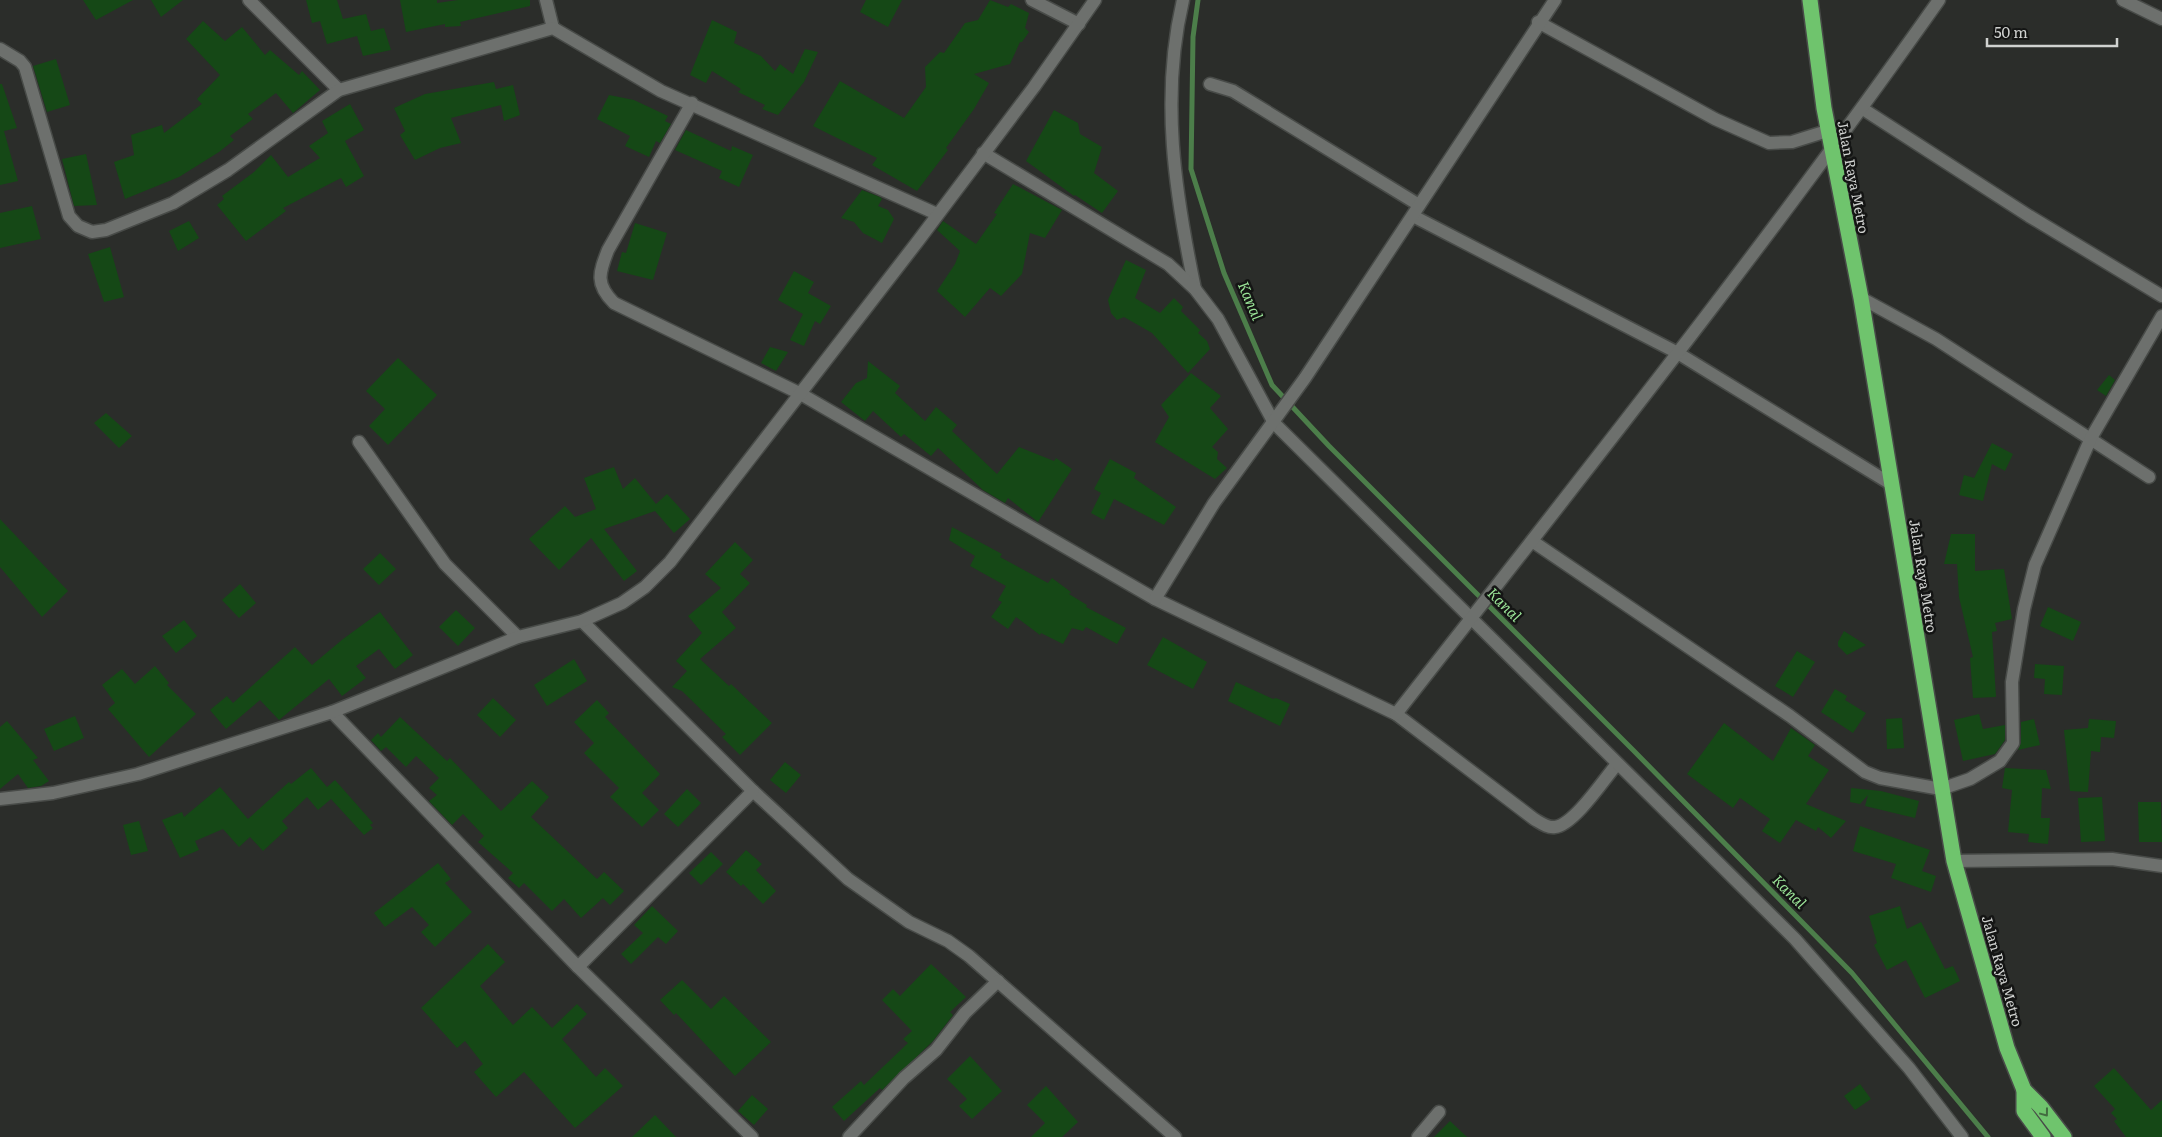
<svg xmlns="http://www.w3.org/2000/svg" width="2162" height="1137" font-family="Literata,serif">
<rect width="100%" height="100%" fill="#2b2d2a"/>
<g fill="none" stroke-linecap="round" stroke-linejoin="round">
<polyline stroke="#4c7e4a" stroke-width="5" points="1198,0 1193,37 1191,169 1224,273 1272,385 1329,446 1633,750 1852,973 1988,1137"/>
</g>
<g fill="#154816">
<polygon points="83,0 133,0 96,20"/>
<polygon points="151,0 183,0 161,17"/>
<polygon points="306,0 337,0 343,19 366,14 371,31 384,28 391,50 363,56 357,36 327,44 320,21 312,23"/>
<polygon points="400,0 437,0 437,3 458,0 530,0 530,6 460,22 461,26 445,27 445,24 406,32"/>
<polygon points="866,0 902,0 888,27 860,12"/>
<polygon points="990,0 1008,7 1011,4 1029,13 1025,28 1029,32 1022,42 1020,42 1010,64 974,74 989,83 974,109 946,148 948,150 917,191 872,165 877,158 813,126 840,81 904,118 926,87 925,67 940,52 944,53 965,23 978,20"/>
<polygon points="712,20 737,32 734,43 761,56 775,71 780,64 793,74 805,49 818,52 804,82 778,115 762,109 765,105 738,92 741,89 712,71 706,83 690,75"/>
<polygon points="203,21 225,41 242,27 265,55 270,50 299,75 302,71 320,90 293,113 276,93 248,114 253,119 230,136 234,140 219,152 179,177 125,199 114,162 134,155 131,135 162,125 164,133 202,104 197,99 220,75 186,39"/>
<polygon points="56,59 70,105 47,112 33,66"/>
<polygon points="494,82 496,89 513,85 520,115 504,121 501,105 451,118 461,143 440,148 415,160 400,135 405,131 394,108 425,94"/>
<polygon points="0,84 2,84 17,128 4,131 18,181 0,185"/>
<polygon points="609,95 634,100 668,116 665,121 671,124 660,143 656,141 649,157 625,146 630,136 597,119"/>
<polygon points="350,104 364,130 345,141 364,176 346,187 341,178 283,208 286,211 246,241 217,205 224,199 222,196 254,172 271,155 288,177 320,158 309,146 328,133 322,121"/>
<polygon points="1054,110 1078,123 1080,134 1102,147 1094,173 1118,191 1102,213 1075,195 1074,196 1026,161"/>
<polygon points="686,130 731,151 732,146 753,155 739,187 719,178 722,171 675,150"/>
<polygon points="86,154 97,205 74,206 62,159"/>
<polygon points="1013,184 1062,210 1045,238 1030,233 1022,274 1001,296 990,288 965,317 937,291 955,264 960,251 937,230 943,221 976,244 997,214 994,213"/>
<polygon points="862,190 880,197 882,199 878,206 888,210 894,219 882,243 863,233 854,222 841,218"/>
<polygon points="32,206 41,239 0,248 0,213"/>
<polygon points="189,221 199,238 178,251 169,231"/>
<polygon points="635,223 667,233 653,280 617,271 622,252 626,253"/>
<polygon points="110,247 124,297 104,302 88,254"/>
<polygon points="1126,260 1146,270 1135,298 1160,313 1174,298 1183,307 1181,311 1200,330 1198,333 1207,341 1210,349 1188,373 1152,333 1124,317 1117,320 1111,313 1108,300"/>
<polygon points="794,271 814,282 808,293 831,306 820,324 815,321 804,346 790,340 803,314 778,300"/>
<polygon points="770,347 788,352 776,371 761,363"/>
<polygon points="398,358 437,395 388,445 369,426 385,409 366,391"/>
<polygon points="868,361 900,386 895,393 925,421 936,407 957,425 952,431 997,474 1019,447 1054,461 1056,458 1072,469 1038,522 1008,498 1005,503 983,490 938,448 931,456 904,434 901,437 873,411 865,421 841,402 856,383 867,378"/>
<polygon points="1191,373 1221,396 1210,408 1228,429 1212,447 1218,452 1217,459 1227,468 1215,479 1155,442 1169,417 1161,405"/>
<polygon points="2109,375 2115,380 2106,396 2097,390"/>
<polygon points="106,413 132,436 119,448 94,423"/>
<polygon points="1992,443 2013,454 2005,471 1992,464 1983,501 1959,495 1964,475 1974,478"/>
<polygon points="1110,459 1136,473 1134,478 1176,507 1164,525 1114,499 1104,520 1091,513 1101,493 1094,489"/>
<polygon points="614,467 623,489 635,478 656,504 667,494 690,519 674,533 655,511 604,529 637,571 624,581 591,538 559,570 529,539 565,506 575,517 596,509 584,478"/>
<polygon points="0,519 68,591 42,617 0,567"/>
<polygon points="952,527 1002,554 1000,557 1048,583 1052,578 1071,592 1069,594 1087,605 1086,607 1126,628 1117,644 1086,627 1083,631 1072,628 1063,644 1041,633 1040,635 1016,617 1008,629 991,617 1002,602 998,600 1006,586 970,566 975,556 949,540"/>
<polygon points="1951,534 1975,534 1975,571 2004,569 2012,619 1995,623 1997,631 1992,632 1996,697 1973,698 1970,658 1973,657 1959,597 1957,564 1944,564"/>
<polygon points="735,542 753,560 740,574 750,583 722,612 736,628 700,659 729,686 731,684 772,723 740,755 722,737 726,734 682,691 672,687 687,671 676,661 702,633 688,616 721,588 705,574"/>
<polygon points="380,553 396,569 379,585 363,569"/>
<polygon points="240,584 256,603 239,618 222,600"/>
<polygon points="2048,607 2081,622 2073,641 2040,626"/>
<polygon points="456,610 475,628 458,646 439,627"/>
<polygon points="380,612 413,655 395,669 379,649 356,666 366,678 342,696 329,679 279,720 260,700 226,729 210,710 227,696 233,703 295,647 312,665 343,639"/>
<polygon points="184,620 197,636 176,653 162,636"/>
<polygon points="1844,631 1866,645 1847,655 1838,646 1838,642"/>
<polygon points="1163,637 1207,662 1193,689 1147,665"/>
<polygon points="1797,651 1815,662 1793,697 1775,686"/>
<polygon points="574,659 587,681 547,706 534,685"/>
<polygon points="2035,664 2064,666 2062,695 2044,694 2045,679 2034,678"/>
<polygon points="155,666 169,683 167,685 196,714 149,757 108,709 115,703 102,685 122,669 135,684"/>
<polygon points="1236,682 1273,699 1276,698 1290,704 1280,726 1228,701"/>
<polygon points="1835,689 1847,696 1845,700 1866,713 1853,733 1821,712"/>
<polygon points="493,698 516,720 500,737 477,715"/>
<polygon points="597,700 609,713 605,717 660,774 642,793 659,810 642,827 610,797 619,788 584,753 594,743 574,722"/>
<polygon points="1979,714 1983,729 2005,725 2005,740 1995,754 1963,761 1954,720"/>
<polygon points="75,716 84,738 54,751 44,729"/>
<polygon points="400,717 447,761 450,758 501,811 532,781 549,797 531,817 597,879 604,872 624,891 610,905 603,898 581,918 564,899 552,911 524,883 519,888 508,878 513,873 478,842 484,836 463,814 452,825 429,801 437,795 429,788 439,778 416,756 406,767 386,747 381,751 371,740 378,733 381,737"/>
<polygon points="1902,718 1904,748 1887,749 1886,719"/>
<polygon points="2034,719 2040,745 2018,750 2021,743 2021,722"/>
<polygon points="2089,719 2116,721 2114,738 2101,737 2100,752 2091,751 2088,792 2070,791 2064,730 2088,728"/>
<polygon points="7,721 38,758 33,760 49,781 41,786 28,788 18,774 0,789 0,727"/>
<polygon points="1724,723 1773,761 1791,728 1815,745 1808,756 1829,770 1806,804 1846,821 1831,838 1818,827 1816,831 1796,820 1780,843 1762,831 1770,819 1740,798 1733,808 1687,774"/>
<polygon points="785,762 801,775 786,793 770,780"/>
<polygon points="311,768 327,787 335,780 373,823 370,825 373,828 364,835 331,799 318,810 307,797 282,821 288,828 263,851 250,837 239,847 223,829 195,841 199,850 180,858 162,820 182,812 184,817 220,787 248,819 289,782 291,784"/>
<polygon points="2005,768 2046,770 2051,789 2042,788 2041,818 2050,818 2048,844 2028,842 2029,834 2008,832 2012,790 2002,788"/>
<polygon points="1851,788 1881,791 1919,801 1915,818 1865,806 1868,795 1860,804 1850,802"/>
<polygon points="687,789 701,803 678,827 664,814"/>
<polygon points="2102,797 2105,841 2081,842 2078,798"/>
<polygon points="2138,802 2161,802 2162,842 2139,842"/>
<polygon points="139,821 148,851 131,855 123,825"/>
<polygon points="1860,826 1930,850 1922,871 1936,876 1931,892 1891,878 1896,864 1853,851"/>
<polygon points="746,850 762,864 756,870 776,891 763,904 743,884 741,886 726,872"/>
<polygon points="711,852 723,864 701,885 689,873"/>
<polygon points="438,863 451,879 445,883 472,912 435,947 421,932 429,925 412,907 385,927 374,913"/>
<polygon points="652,906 678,931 666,944 658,937 631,964 621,954 643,933 634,925"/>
<polygon points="1900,906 1907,929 1921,922 1945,969 1953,966 1960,981 1925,998 1906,960 1887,970 1874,945 1877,943 1869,916"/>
<polygon points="488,944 505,962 480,986 513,1025 532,1007 552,1028 577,1004 587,1014 562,1039 596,1077 605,1068 623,1086 575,1128 524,1072 496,1097 474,1072 483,1064 465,1041 457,1048 421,1008"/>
<polygon points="931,964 966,997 950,1012 953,1015 933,1041 882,1090 880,1088 844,1121 832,1107 861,1081 864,1085 908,1043 903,1039 912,1031 882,1000 893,989 900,996"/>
<polygon points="682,980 711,1009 724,996 771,1042 735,1076 676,1013 674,1015 660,1000"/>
<polygon points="970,1056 1002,1091 972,1119 959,1106 967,1099 947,1079"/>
<polygon points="2114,1068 2151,1110 2162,1100 2162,1137 2126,1137 2114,1121 2117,1119 2111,1113 2115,1109 2094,1086"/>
<polygon points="1860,1084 1871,1099 1855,1110 1844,1096"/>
<polygon points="1046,1086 1078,1122 1062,1137 1031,1137 1045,1123 1027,1105"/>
<polygon points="752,1095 768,1109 754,1125 738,1111"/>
<polygon points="655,1115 676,1137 632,1137"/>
<polygon points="1450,1121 1467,1137 1434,1137"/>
</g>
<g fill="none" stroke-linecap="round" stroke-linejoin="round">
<defs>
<g id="street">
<polyline points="249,0 339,90"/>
<polyline points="546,0 553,28"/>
<polyline points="1032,0 1079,24"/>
<path d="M1183 0C1160 97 1175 193 1195 289"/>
<polyline points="2123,0 2162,19"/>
<polyline points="1538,22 1715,119 1769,143 1792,142 1827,131"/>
<polyline points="0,49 20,61 25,67 69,216 78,226 92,232 106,230 173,203 228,170 339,90 553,28 661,91 937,214"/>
<polyline points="1210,84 1233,91 1419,205"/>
<path d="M692 103 608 250C599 273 595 284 614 303L799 393 1155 599 1396 714 1534 819C1541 823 1547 828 1555 827 1574 825 1605 778 1617 764"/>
<polyline points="1863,109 2029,216 2162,296"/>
<polyline points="983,153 1168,264 1195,289 1218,319 1274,423 1795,939 1909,1068 1962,1137"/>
<polyline points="1413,216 1676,352 1891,484"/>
<polyline points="1861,298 1936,339 2149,477"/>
<polyline points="359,442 445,564 518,637"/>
<polyline points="1532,541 1790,716 1865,772 1880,778 1941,789 1970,779 2000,761 2013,743 2012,682 2024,609 2035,565 2091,438 2162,316"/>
<polyline points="1155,599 1214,503 1305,378 1555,0"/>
<polyline points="582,621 753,791 848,879 909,922 948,941 969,956 1175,1137"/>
<polyline points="332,712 578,967 752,1137"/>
<path d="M1396 714C1580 479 1767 244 1939 0"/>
<polyline points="0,799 53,793 138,774 332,712 518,637 582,621 622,603 645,587 670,562 918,241 1034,87 1095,0"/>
<polyline points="1954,861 2112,859 2162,866"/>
<polyline points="578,967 753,791"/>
<polyline points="849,1137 904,1078 936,1050 965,1013 998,981"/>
<polyline points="1418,1137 1439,1112"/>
</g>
<g id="highway">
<polyline points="1810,0 1824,108 1861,298 1954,861 2007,1048 2024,1090 2041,1107 2064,1137"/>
<polyline points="2024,1090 2024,1111 2043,1137"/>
</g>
</defs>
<use href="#street" stroke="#484b48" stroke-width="15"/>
<use href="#highway" stroke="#484b48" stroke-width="18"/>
<use href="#street" stroke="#6d706d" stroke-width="12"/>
<use href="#highway" stroke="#6fc46d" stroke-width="15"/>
</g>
<defs><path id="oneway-chevron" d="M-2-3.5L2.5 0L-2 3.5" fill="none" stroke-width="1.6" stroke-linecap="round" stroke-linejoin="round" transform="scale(1.25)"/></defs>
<use stroke="#426c40" href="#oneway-chevron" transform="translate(2045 1113) rotate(53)"/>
<g text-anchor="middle" stroke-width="5" stroke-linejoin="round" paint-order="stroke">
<g font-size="14" fill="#d0d2d0" stroke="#141514">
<text transform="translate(1853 177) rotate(79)" y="5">Jalan Raya Metro</text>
<text transform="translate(1923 576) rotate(81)" y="5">Jalan Raya Metro</text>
<text transform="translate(2002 971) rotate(74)" y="5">Jalan Raya Metro</text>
</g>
<g font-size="15" font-style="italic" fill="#9ae397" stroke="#141514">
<text transform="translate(1250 301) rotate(67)" y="5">Kanal</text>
<text transform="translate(1504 605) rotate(45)" y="5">Kanal</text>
<text transform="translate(1789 892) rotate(45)" y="5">Kanal</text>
</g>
</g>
<path d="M1987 38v8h130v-8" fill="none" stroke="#d0d2d0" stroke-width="2.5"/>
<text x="1994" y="38" font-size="15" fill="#d0d2d0" stroke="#141514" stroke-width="4" paint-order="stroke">50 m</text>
</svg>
